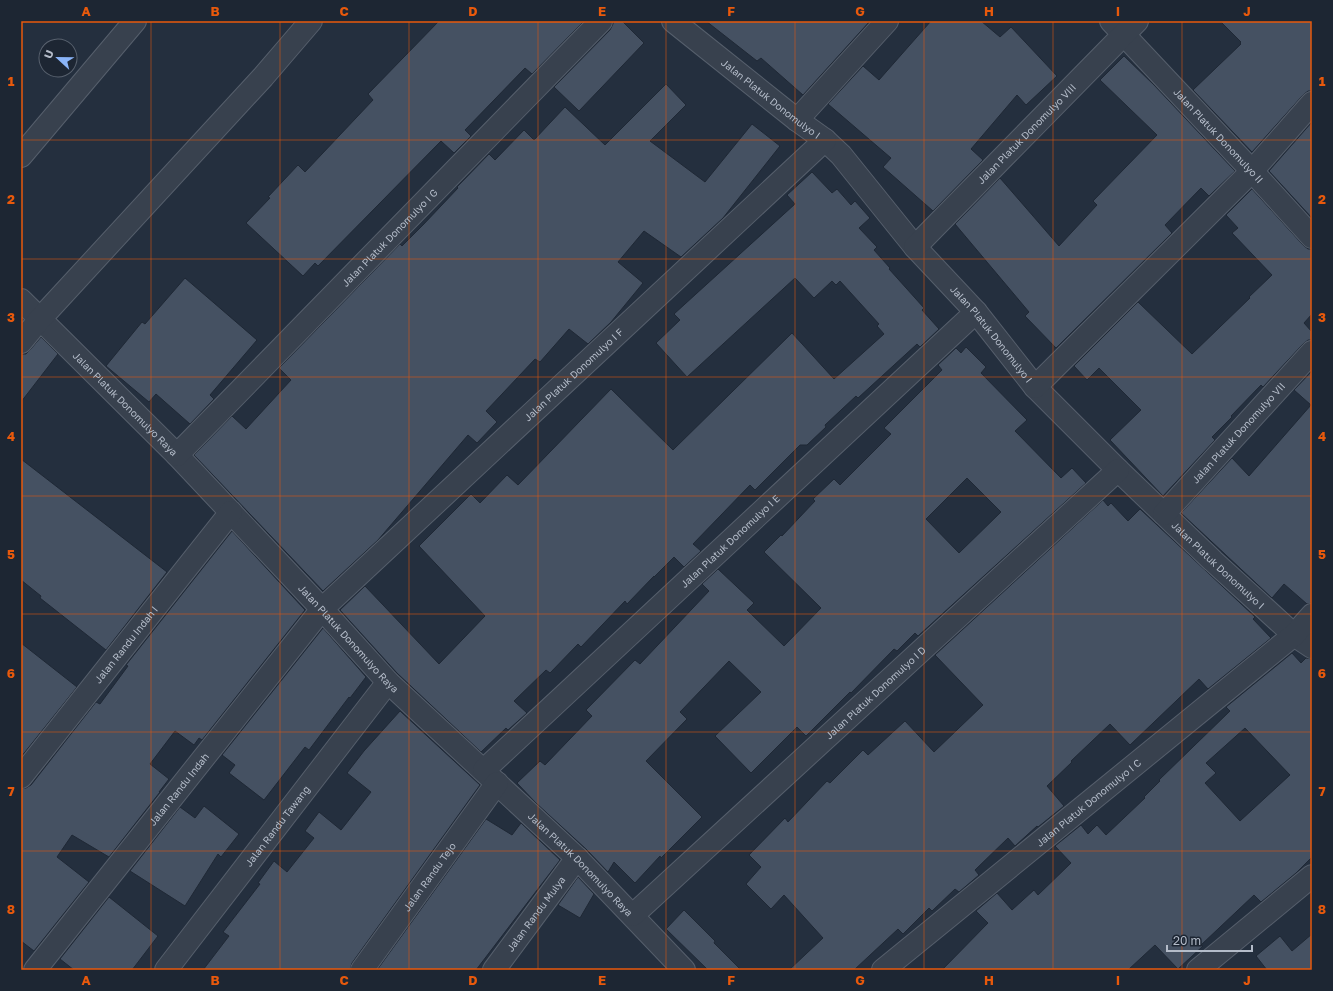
<svg xmlns="http://www.w3.org/2000/svg" width="1333" height="991" font-family="'Golos Text',sans-serif">
<rect width="100%" height="100%" fill="#242f3e"/>
<g fill="#455162" stroke="#1f2835" fill-rule="evenodd">
<polygon points="439,21 584,21 532,74 525,68 465,130 471,136 454,153 441,141 318,266 315,263 303,276 246,223 270,198 268,197 298,165 305,172 373,100 368,94"/>
<polygon points="613,21 622,21 644,43 579,111 554,87 610,30 613,24"/>
<polygon points="706,21 870,21 803,95 761,58 757,61"/>
<polygon points="931,21 981,21 1000,37 1011,27 1057,76 1026,105 1017,95 971,149 983,160 933,211 883,167 891,158 828,104 863,66 879,80"/>
<polygon points="1220,21 1312,21 1312,91 1308,91 1303,95 1252,152 1193,90 1241,44 1240,43 1241,42"/>
<polygon points="1124,56 1154,85 1235,171 1209,196 1201,188 1165,225 1172,233 1056,348 1025,316 1029,312 955,224 1000,178 1059,246 1097,205 1093,201 1157,135 1100,80"/>
<polygon points="666,84 686,105 650,141 705,182 752,124 780,146 723,218 681,257 644,231 618,262 643,283 611,322 588,344 569,329 540,362 535,359 486,411 497,422 477,443 468,435 378,540 323,591 194,455 232,416 246,429 291,380 279,368 400,244 402,246 423,225 458,188 457,187 489,154 495,160 524,130 534,140 565,107 605,145"/>
<polygon points="1312,122 1312,218 1269,171"/>
<polygon points="812,172 832,193 837,189 851,205 855,201 870,218 859,228 877,247 874,250 890,268 889,269 924,308 922,310 939,329 920,347 917,344 858,398 856,396 825,425 826,427 807,445 800,445 755,490 750,485 693,544 701,551 684,567 674,557 654,577 654,576 627,604 625,601 581,647 578,644 550,673 546,670 514,701 527,713 508,730 506,728 481,752 397,673 340,610 365,586 439,664 485,616 419,546 471,494 480,503 507,475 518,485 611,389 673,450 792,333 834,379 884,334 877,326 879,324 840,281 836,285 832,281 814,298 795,278 687,377 656,343 680,320 674,314 795,204 787,195"/>
<polygon points="1252,189 1303,245 1308,249 1312,249 1312,314 1304,323 1312,332 1312,340 1308,340 1303,344 1263,387 1261,385 1231,416 1232,417 1212,437 1215,440 1163,496 1110,440 1141,410 1099,368 1087,380 1074,366 1138,302 1192,354 1250,298 1249,297 1272,275 1232,233 1238,228 1226,215"/>
<polygon points="185,278 257,340 210,395 214,399 190,424 156,394 149,402 106,366 142,322 145,324"/>
<polygon points="41,337 58,354 21,402 21,354 26,354 30,350"/>
<path d="M966 347 986 367 981 373 1027 420 1015 431 1061 478 1072 468 1086 483 918 636 915 633 897 651 894 649 851 693 850 692 806 736 797 727 751 773 715 736 761 692 729 661 680 712 687 719 646 761 702 817 661 858 660 856 635 883 614 862 608 872 586 849 536 803 517 783 540 761 545 765 592 716 586 710 635 660 640 664 709 591 702 584 718 569 754 603 747 610 784 646 821 608 764 552 781 535 782 536 815 501 813 499 834 479 840 485 891 434 884 428 942 370 938 365 956 348 961 353ZM967 478 1001 512 959 553 926 519Z"/>
<polygon points="1312,371 1312,603 1307,604 1284,584 1272,598 1181,513 1232,458 1249,476 1311,405 1294,390"/>
<polygon points="21,459 167,572 106,650 40,598 41,596 21,580"/>
<polygon points="1103,500 1108,506 1111,503 1128,521 1140,509 1255,617 1253,619 1271,638 1208,689 1199,679 1130,745 1110,724 1071,761 1072,762 1047,786 1064,806 1038,827 1037,826 1015,846 1008,838 975,870 979,875 959,892 955,889 932,911 929,908 903,934 898,929 854,970 789,970 823,938 784,895 771,909 746,884 761,867 749,855 785,818 788,822 827,781 830,783 863,750 868,755 905,721 934,752 983,705 935,655"/>
<polygon points="232,531 305,610 202,740 199,738 194,745 175,731 150,764 169,779 159,792 160,792 109,857 72,835 57,857 89,882 34,951 21,941 21,789 26,788 31,785 96,702 100,704 128,666 126,665"/>
<polygon points="323,628 366,677 350,698 349,697 309,750 305,747 264,800 229,773 235,765 222,755"/>
<polygon points="21,643 77,687 21,757"/>
<path d="M1292 653 1301 663 1306 658 1312 659V857L1296 873 1261 902 1254 895 1201 945 1203 946 1178 969 1155 945 1128 970H942L988 923 976 911 997 893 1012 910 1034 890 1038 895 1071 863 1055 846 1081 825 1088 834 1097 825 1106 835 1145 798 1144 797 1160 781 1159 780 1230 711 1226 707ZM1245 728 1290 775 1240 821 1205 783 1216 773 1206 763Z"/>
<polygon points="400,711 480,785 352,963 350,970 203,970 229,936 223,932 260,884 258,883 274,861 287,872 314,838 305,831 319,812 341,830 371,792 347,773 364,751"/>
<polygon points="204,806 239,834 221,857 218,854 185,906 130,871 180,807 195,818"/>
<polygon points="486,819 512,835 521,823 560,860 476,970 377,970"/>
<polygon points="578,877 594,894 580,918 558,905"/>
<polygon points="109,897 158,936 132,970 74,970 60,959"/>
<polygon points="684,910 715,941 714,943 741,970 708,970 666,929"/>
<polygon points="1312,934 1312,970 1267,970 1256,956 1280,936 1292,951"/>
</g>
<g fill="none" stroke-linecap="round" stroke-linejoin="round">
<defs>
<g id="minor">
<path id="s1" d="M673 21 797 120 825 140 841 155 915 247 976 312 1035 387 1118 470 1213 561 1294 635 1312 647"/>
<path id="s2" d="M1111 21 1252 171 1312 237"/>
<polyline points="797,120 887,21"/>
<polyline points="21,156 135,21"/>
<path id="s3" d="M915 247 1137 21"/>
<path id="s4" d="M21 300 177 455 322 609 388 682 577 858 684 970"/>
<polyline points="21,342 40,319 263,77 311,21"/>
<polyline points="1035,387 1252,171 1312,103"/>
<path id="s5" d="M177 455 601 21"/>
<path id="s6" d="M1164 514 1312 352"/>
<path id="s7" d="M484 770 976 312"/>
<path id="s8" d="M21 777 231 512"/>
<path id="s9" d="M633 915 1118 470"/>
<path id="s10" d="M35 970 322 609 825 140"/>
<path id="s11" d="M166 970 388 682"/>
<path id="s12" d="M362 970 497 783"/>
<path id="s13" d="M494 970 577 858"/>
<path id="s14" d="M883 970 1294 635 1312 615"/>
<polyline points="1198,970 1312,876"/>
</g>
</defs>
<use href="#minor" stroke="#565f6c" stroke-width="24"/>
<use href="#minor" stroke="#38414e" stroke-width="22"/>
</g>
<path fill="none" stroke="#e8590c" stroke-width="1" stroke-opacity="0.55" d="M151 21V970M280 21V970M409 21V970M538 21V970M666 21V970M795 21V970M924 21V970M1053 21V970M1182 21V970M21 140H1312M21 259H1312M21 377H1312M21 496H1312M21 614H1312M21 732H1312M21 851H1312"/>
<g text-anchor="middle" stroke-width="3" stroke-linejoin="round" paint-order="stroke">
<g font-size="10" fill="#b4bcc9" stroke="#1d2633">
<text dy="4" stroke="none"><textPath href="#s1" startOffset="125">Jalan Platuk Donomulyo I</textPath></text>
<text dy="4" stroke="none"><textPath href="#s3" startOffset="159">Jalan Platuk Donomulyo VIII</textPath></text>
<text dy="4" stroke="none"><textPath href="#s2" startOffset="157">Jalan Platuk Donomulyo II</textPath></text>
<text dy="4" stroke="none"><textPath href="#s5" startOffset="304">Jalan Platuk Donomulyo I G</textPath></text>
<text dy="4" stroke="none"><textPath href="#s1" startOffset="449">Jalan Platuk Donomulyo I</textPath></text>
<text dy="4" stroke="none"><textPath href="#s10" startOffset="805">Jalan Platuk Donomulyo I F</textPath></text>
<text dy="4" stroke="none"><textPath href="#s4" startOffset="147">Jalan Platuk Donomulyo Raya</textPath></text>
<text dy="4" stroke="none"><textPath href="#s6" startOffset="110">Jalan Platuk Donomulyo VII</textPath></text>
<text dy="4" stroke="none"><textPath href="#s7" startOffset="336">Jalan Platuk Donomulyo I E</textPath></text>
<text dy="4" stroke="none"><textPath href="#s1" startOffset="773">Jalan Platuk Donomulyo I</textPath></text>
<text dy="4" stroke="none"><textPath href="#s4" startOffset="471">Jalan Platuk Donomulyo Raya</textPath></text>
<text dy="4" stroke="none"><textPath href="#s8" startOffset="169">Jalan Randu Indah I</textPath></text>
<text dy="4" stroke="none"><textPath href="#s9" startOffset="329">Jalan Platuk Donomulyo I D</textPath></text>
<text dy="4" stroke="none"><textPath href="#s10" startOffset="231">Jalan Randu Indah</textPath></text>
<text dy="4" stroke="none"><textPath href="#s14" startOffset="265">Jalan Platuk Donomulyo I C</textPath></text>
<text dy="4" stroke="none"><textPath href="#s11" startOffset="182">Jalan Randu Tawang</textPath></text>
<text dy="4" stroke="none"><textPath href="#s4" startOffset="795">Jalan Platuk Donomulyo Raya</textPath></text>
<text dy="4" stroke="none"><textPath href="#s12" startOffset="115">Jalan Randu Tejo</textPath></text>
<text dy="4" stroke="none"><textPath href="#s13" startOffset="70">Jalan Randu Mulya</textPath></text>
</g>
</g>
<rect width="1333" height="991" fill="none" stroke="#1d2633" stroke-width="44"/>
<g transform="translate(58 58) rotate(292)"><circle r="19" fill="#1d2633" stroke="#59626f"/>
<path d="M0-3L7 15L0 10L-7 15Z" fill="#8ab4f8"/>
<text y="-6" font-size="11" font-weight="bold" text-anchor="middle" fill="#b4bcc9">U</text>
</g>
<path d="M1167 945v6h85v-6" fill="none" stroke="#b4bcc9" stroke-width="2"/>
<text x="1173" y="945" font-size="12" fill="#b4bcc9" stroke="#1d2633" stroke-width="3" paint-order="stroke">20 m</text>
<rect x="22" y="22" width="1289" height="947" fill="none" stroke="#e8590c" stroke-width="1.5"/>
<g font-size="13" text-anchor="middle" font-weight="bold" fill="#e8590c">
<text x="86" y="16">A</text>
<text x="215" y="16">B</text>
<text x="344" y="16">C</text>
<text x="473" y="16">D</text>
<text x="602" y="16">E</text>
<text x="731" y="16">F</text>
<text x="860" y="16">G</text>
<text x="989" y="16">H</text>
<text x="1118" y="16">I</text>
<text x="1247" y="16">J</text>
<text x="11" y="86">1</text>
<text x="1322" y="86">1</text>
<text x="11" y="204">2</text>
<text x="1322" y="204">2</text>
<text x="11" y="322">3</text>
<text x="1322" y="322">3</text>
<text x="11" y="441">4</text>
<text x="1322" y="441">4</text>
<text x="11" y="559">5</text>
<text x="1322" y="559">5</text>
<text x="11" y="678">6</text>
<text x="1322" y="678">6</text>
<text x="11" y="796">7</text>
<text x="1322" y="796">7</text>
<text x="11" y="914">8</text>
<text x="1322" y="914">8</text>
<text x="86" y="985">A</text>
<text x="215" y="985">B</text>
<text x="344" y="985">C</text>
<text x="473" y="985">D</text>
<text x="602" y="985">E</text>
<text x="731" y="985">F</text>
<text x="860" y="985">G</text>
<text x="989" y="985">H</text>
<text x="1118" y="985">I</text>
<text x="1247" y="985">J</text>
</g>
</svg>
